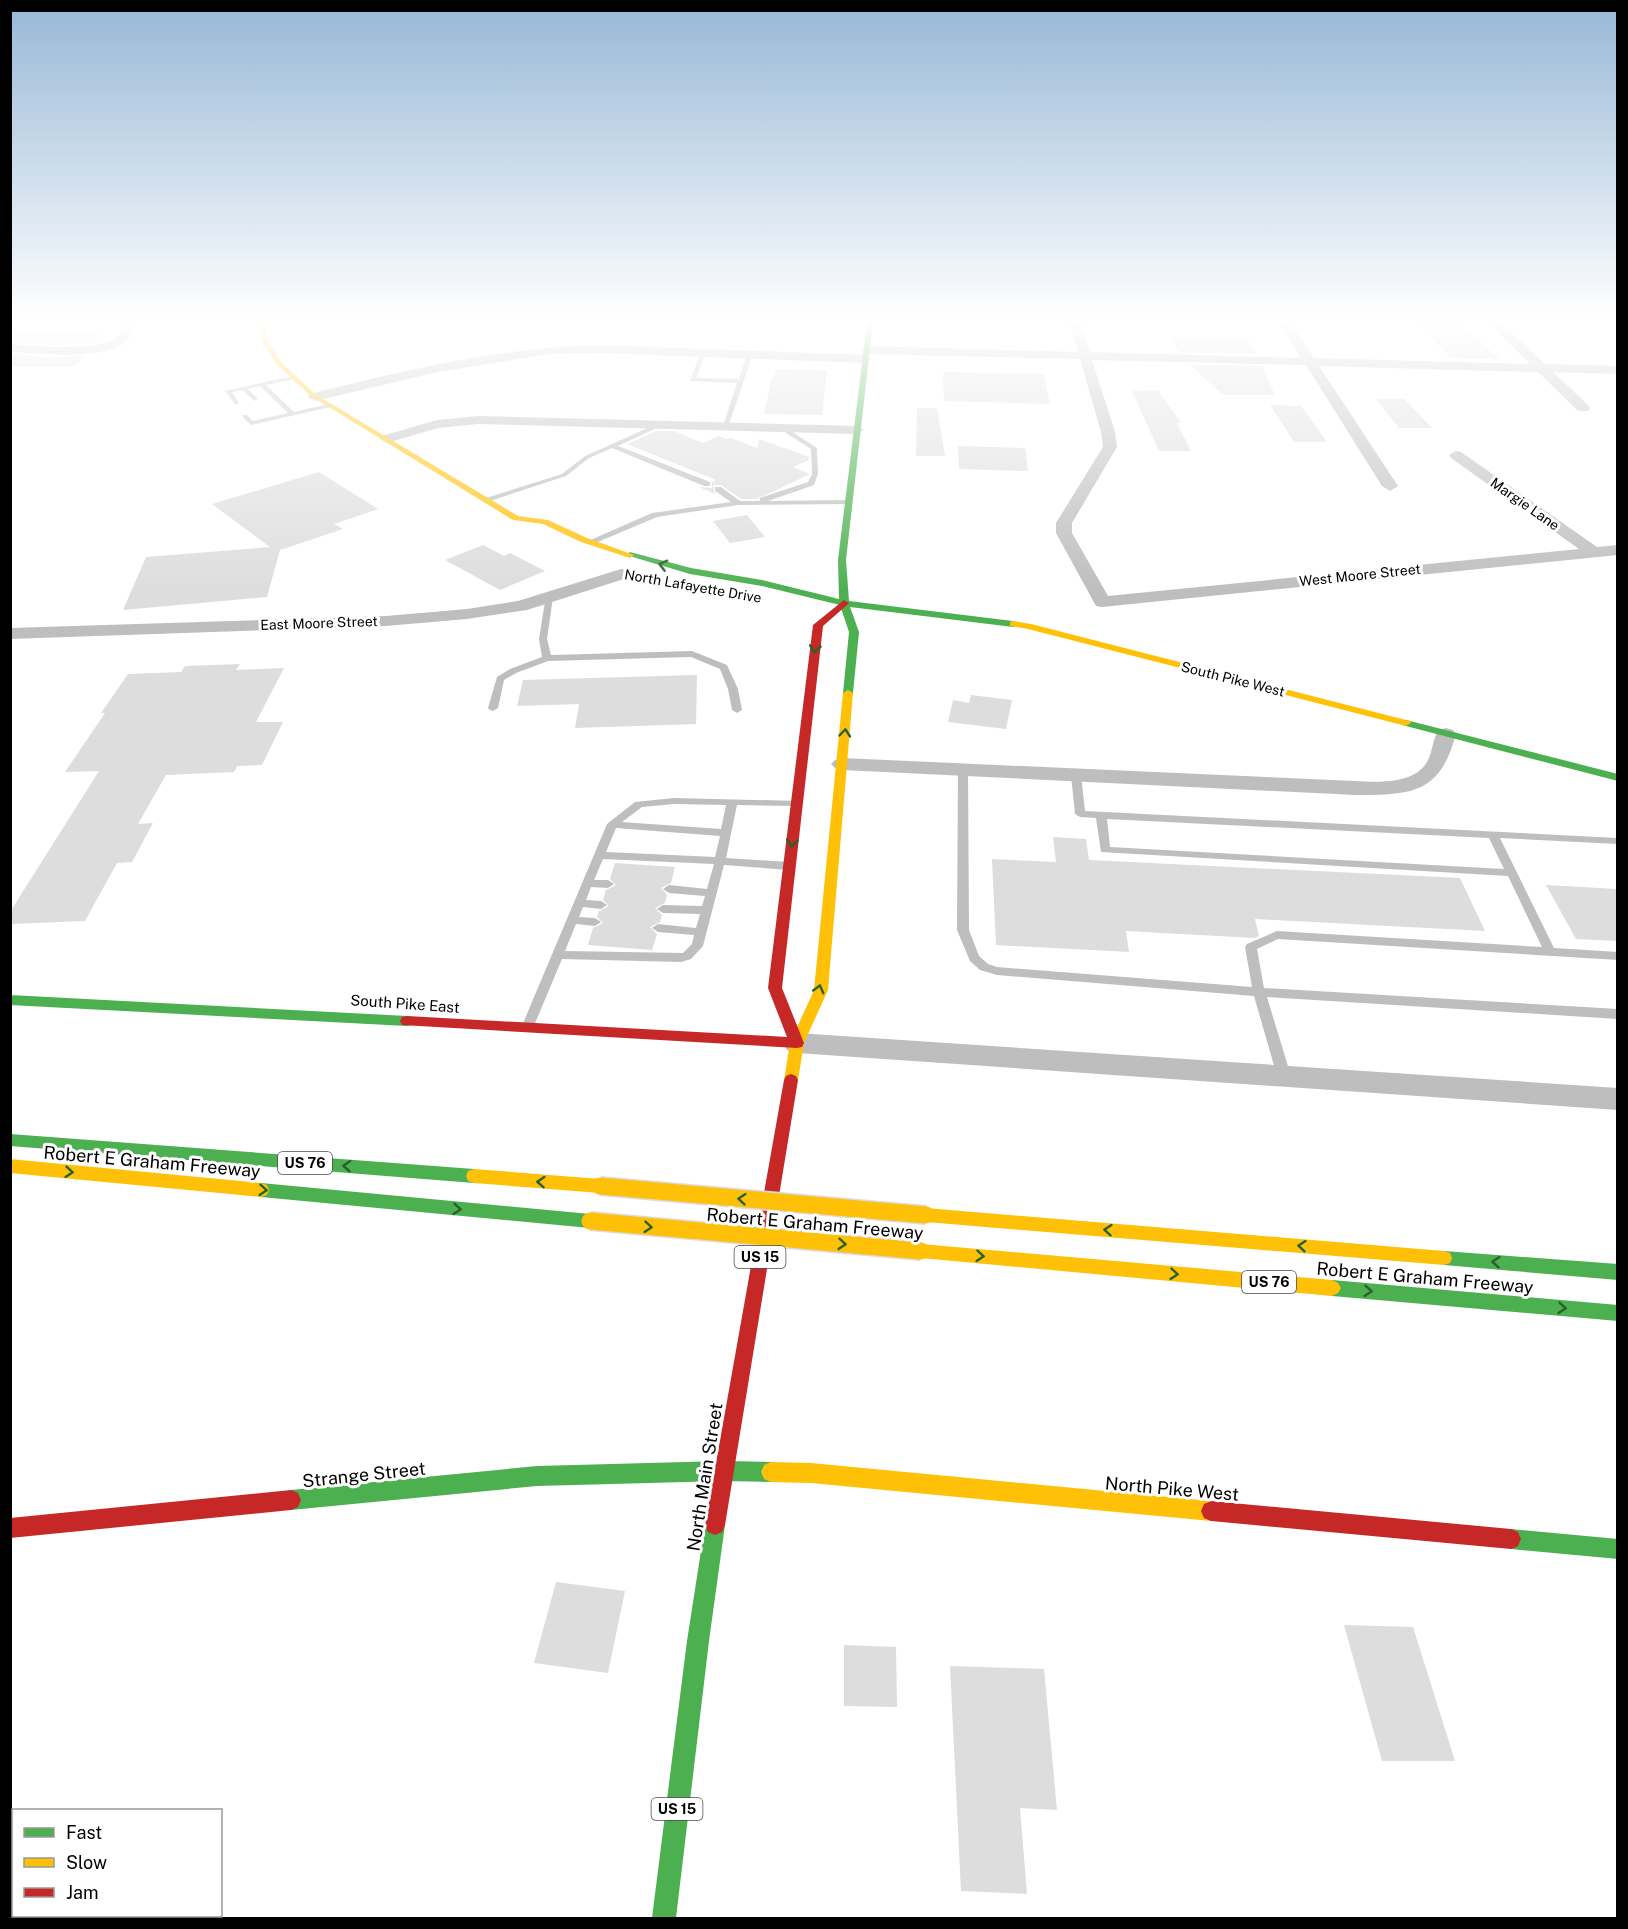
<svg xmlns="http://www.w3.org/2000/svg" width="1628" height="1929" font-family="'Public Sans',sans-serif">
<rect width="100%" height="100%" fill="#fff"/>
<g fill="#ddd">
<polygon points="1415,322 1458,322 1500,359 1451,358"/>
<polygon points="10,333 100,334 94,343 51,345 10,342"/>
<polygon points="1171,339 1247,339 1257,354 1179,352"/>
<polygon points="10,354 53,357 84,356 76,366 10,366"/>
<polygon points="1189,364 1262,366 1275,395 1223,395"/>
<polygon points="776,369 827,370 822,415 764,414 772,377 774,377"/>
<polygon points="943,372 1044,374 1050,404 944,401"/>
<polygon points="1158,390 1181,423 1177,423 1191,451 1159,451 1132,391"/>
<polygon points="1376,399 1404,399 1432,428 1399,428"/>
<polygon points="1270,405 1301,406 1327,442 1294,442"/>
<polygon points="917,408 937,408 945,456 916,456"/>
<polygon points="656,431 674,431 703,443 719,436 727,439 731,438 757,448 759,439 809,457 809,460 793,467 810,474 757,499 741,499 721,485 713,485 715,494 699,487 712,488 712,482 716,480 627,444"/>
<polygon points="958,446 1025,448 1028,471 959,469"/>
<polygon points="319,472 378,509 334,524 343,529 280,550 267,597 123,610 146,557 270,547 212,504"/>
<polygon points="747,515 765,537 730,543 713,521"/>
<polygon points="483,545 504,556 510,553 545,571 500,590 445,560"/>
<polygon points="240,664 236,670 284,668 256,722 283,722 262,765 237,766 234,772 166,775 138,824 153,823 132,862 117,863 85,921 10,924 10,912 99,771 65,772 105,713 101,713 128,674 181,672 185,666"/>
<polygon points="697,675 696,724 575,728 579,704 517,706 523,680"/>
<polygon points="971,695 1012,700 1006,729 948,722 953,700 969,703"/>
<polygon points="1053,837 1086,839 1089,860 1460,878 1485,931 1255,919 1259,936 1255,938 1126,931 1129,952 996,945 992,859 1056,862"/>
<polygon points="615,863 675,867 671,883 661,888 667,895 665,903 655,908 662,915 660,922 650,927 657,934 652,950 588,945 593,928 603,923 597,917 599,911 609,906 603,900 606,890 616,885 610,879"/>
<polygon points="1546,885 1617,889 1617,941 1576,939"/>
<polygon points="556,1582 625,1591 608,1673 534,1663"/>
<polygon points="1344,1625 1413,1627 1455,1761 1382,1761"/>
<polygon points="844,1645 896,1647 897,1707 844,1706"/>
<polygon points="950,1666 1044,1669 1057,1810 1020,1808 1027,1894 961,1891"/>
</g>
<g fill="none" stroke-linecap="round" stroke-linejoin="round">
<g fill="#bebebe" fill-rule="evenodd">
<polygon points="701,351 706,352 696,378 739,379 747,354 750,352 753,354 728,427 723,426 737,383 690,381"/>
<polygon points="293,376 295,379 266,385 294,412 329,404 332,406 331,407 251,425 243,417 243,415 247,415 253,421 288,413 260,386 248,389 258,399 255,401 242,390 232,392 239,403 236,405 225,391"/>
<polygon points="659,423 661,424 661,426 618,446 710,482 710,486 704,486 612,448 589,458 566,476 487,502 480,500 562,474 585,456"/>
<polygon points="787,426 791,431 817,448 818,474 814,485 768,501 849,500 852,500 852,504 738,505 657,517 593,544 586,542 652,513 731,502 715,491 715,487 721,487 740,501 760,501 760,498 808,482 812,474 811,449 786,433 784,428"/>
<polygon points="546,595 553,597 547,639 551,655 692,651 727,665 738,689 742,710 737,713 732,710 728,689 720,669 691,657 548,661 516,673 504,680 498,708 493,711 490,710 488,708 497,677 510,669 542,657 539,639"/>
<path d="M963 767 968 770 969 930 979 956 988 964 997 967 1252 987 1245 947 1247 944 1277 931 1542 947 1508 876 1101 852 1096 818 1080 817 1075 814 1071 775 1076 772 1081 775 1085 811 1618 838V844L1500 838 1554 948 1618 952V960L1278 939 1257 949 1264 988 1618 1009V1019L1267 997 1291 1076 1289 1080H1279L1277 1076 1254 996 997 975 980 970 970 961 957 930 958 770ZM1107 819 1489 838 1504 869 1110 847Z"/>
<path d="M674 798 801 801 802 803 797 806 737 805 726 858 789 862 794 866 789 870 724 865 703 946 691 959 681 962 562 959 533 1028 531 1031H523L521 1028 607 824 635 802ZM674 804 726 805 721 829 622 822 642 807ZM616 828 720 836 715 857 606 852ZM603 859 714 864 707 889 669 885 663 889 669 893 705 896 702 906 663 905 657 909 663 913 700 914 696 928 658 924 652 928 658 932 694 935 692 944 683 953 565 951 576 924 595 926 601 922 595 918 579 917 583 907 601 909 607 905 601 901 586 900 591 887 608 888 614 884 608 880H594Z"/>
</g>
<g fill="#bebebe" fill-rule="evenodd">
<path d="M125 322H137C133 329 131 337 125 342 102 361 39 353 10 352V344C33 346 104 353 119 335 122 332 123 326 125 322Z"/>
<polygon points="1069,322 1081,322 1090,352 1301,358 1278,322 1290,322 1314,358 1530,364 1488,322 1501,322 1545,364 1618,366 1618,374 1553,372 1588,405 1590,408 1588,411 1578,411 1538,372 1319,366 1398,486 1390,491 1382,486 1306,365 1092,360 1115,432 1117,447 1072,523 1072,533 1108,596 1579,549 1451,458 1449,455 1456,451 1461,452 1597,547 1618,545 1618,555 1102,607 1096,606 1056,533 1056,523 1103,447 1101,432 1080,359 866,354 860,350 866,346 1078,352"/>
<path d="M601 345 865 355 871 359 865 363 601 353 548 354 438 372 315 401 308 397 310 394C406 370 502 347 601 345Z"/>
<polygon points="478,416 857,426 864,430 857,434 478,424 438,428 387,443 380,439 382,436 437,420"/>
<polygon points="621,569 627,570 630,574 627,578 527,610 467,619 386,626 10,639 10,628 386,616 467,609 518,601"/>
<path d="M1446 728 1453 730 1456 734C1440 794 1412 795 1355 795L842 770 835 768 831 764 835 760 842 758 1355 781C1378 782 1413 785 1427 762 1433 752 1432 739 1439 730Z"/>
<polygon points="797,1033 1618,1088 1618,1110 797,1053 787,1050 783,1043 787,1036"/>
</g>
<g fill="#4caf50" fill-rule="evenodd">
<polygon points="867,322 873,322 846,560 849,601 1013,621 1018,624 1013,627 850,607 859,632 853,693 848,696 843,693 849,632 840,605 762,586 690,574 626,555 630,552 691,568 762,580 839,599 838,560"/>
<polygon points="1406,720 1618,774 1618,781 1402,725 1402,721"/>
<polygon points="10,995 407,1016 412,1017 414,1021 412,1025 407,1026 10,1005"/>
<polygon points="10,1134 474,1169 480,1171 482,1176 480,1181 474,1183 10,1146"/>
<polygon points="261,1183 590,1214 596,1216 598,1221 596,1226 590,1228 261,1197 255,1195 253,1190 255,1185"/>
<polygon points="1444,1251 1618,1264 1618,1280 1444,1265 1438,1263 1436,1258 1438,1253"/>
<polygon points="1332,1280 1618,1305 1618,1321 1332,1296 1326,1293 1323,1288 1326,1283"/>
<polygon points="723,1461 771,1462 778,1465 781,1472 778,1479 771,1482 723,1481 537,1486 291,1510 284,1507 281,1500 284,1493 291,1490 537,1466"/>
<polygon points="715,1515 722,1518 725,1525 709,1641 676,1918 652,1918 687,1641 705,1525 708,1518"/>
<polygon points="1511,1529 1618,1539 1618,1559 1511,1549 1504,1546 1501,1539 1504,1532"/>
</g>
<g fill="#ffc107" fill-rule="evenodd">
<polygon points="256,322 262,322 270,345 282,363 315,394 518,516 548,520 587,538 634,555 630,558 581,542 543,524 513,520 311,396 277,365 264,345"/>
<polygon points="1013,621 1031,624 1410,721 1411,723 1406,726 1028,629 1010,626 1010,622"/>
<polygon points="848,690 853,693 828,990 804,1043 798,1080 796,1084 786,1084 784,1080 790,1043 814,990 843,693"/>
<polygon points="10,1159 261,1183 267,1185 269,1190 267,1195 261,1197 10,1173"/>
<polygon points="474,1169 600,1179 606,1181 608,1186 606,1191 600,1193 474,1183 468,1181 466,1176 468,1171"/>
<polygon points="926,1208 1444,1251 1450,1253 1452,1258 1450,1263 1444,1265 926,1222 920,1220 918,1215 920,1210"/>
<polygon points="921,1244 1332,1280 1338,1283 1341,1288 1338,1293 1332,1296 921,1258 915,1256 913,1251 915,1246"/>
<polygon points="771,1462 811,1463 1211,1501 1218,1504 1221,1511 1218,1518 1211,1521 811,1483 771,1482 764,1479 761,1472 764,1465"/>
</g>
<g fill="#c62828" fill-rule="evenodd">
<polygon points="844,600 849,603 847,605 823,626 782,988 804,1043 802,1047 797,1048 402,1025 400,1021 402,1017 407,1016 787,1037 768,988 813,625"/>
<polygon points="791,1074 796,1076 798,1080 725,1525 722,1532 715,1535 708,1532 705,1525 784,1080 786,1076"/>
<polygon points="291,1490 298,1493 301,1500 298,1507 291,1510 10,1538 10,1518"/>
<polygon points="1211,1501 1511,1529 1518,1532 1521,1539 1518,1546 1511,1549 1211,1521 1204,1518 1201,1511 1204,1504"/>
</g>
<defs>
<g id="slow-bridge">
<polyline points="600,1186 926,1215"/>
<polyline points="590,1221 921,1251"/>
</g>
</defs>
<use href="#slow-bridge" stroke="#dbdbdb" stroke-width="20" stroke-linecap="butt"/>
<use href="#slow-bridge" stroke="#ffc107" stroke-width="17"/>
</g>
<defs><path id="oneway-chevron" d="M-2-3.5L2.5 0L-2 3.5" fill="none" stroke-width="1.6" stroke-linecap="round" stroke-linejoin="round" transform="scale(1.5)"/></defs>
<g stroke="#2a602c">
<use href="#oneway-chevron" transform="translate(663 565) rotate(-166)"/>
<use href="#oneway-chevron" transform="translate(815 649) rotate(97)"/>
<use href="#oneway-chevron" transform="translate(845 733) rotate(-85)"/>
<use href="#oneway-chevron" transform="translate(792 843) rotate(97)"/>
<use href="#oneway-chevron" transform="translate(819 989) rotate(-75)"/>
<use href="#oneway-chevron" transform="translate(347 1166) rotate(-176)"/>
<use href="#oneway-chevron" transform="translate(69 1172) rotate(5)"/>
<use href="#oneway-chevron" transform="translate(541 1182) rotate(-176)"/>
<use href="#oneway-chevron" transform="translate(263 1190) rotate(5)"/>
<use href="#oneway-chevron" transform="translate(742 1199) rotate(-175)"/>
<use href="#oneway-chevron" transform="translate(457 1209) rotate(5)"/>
<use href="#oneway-chevron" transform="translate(648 1227) rotate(5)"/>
<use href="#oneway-chevron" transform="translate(1108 1230) rotate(-175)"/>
<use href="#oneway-chevron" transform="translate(842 1244) rotate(5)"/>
<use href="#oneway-chevron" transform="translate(1302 1246) rotate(-175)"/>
<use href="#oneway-chevron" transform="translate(980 1256) rotate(5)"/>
<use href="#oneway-chevron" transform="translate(1496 1262) rotate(-175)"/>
<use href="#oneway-chevron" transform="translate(1174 1274) rotate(5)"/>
<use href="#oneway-chevron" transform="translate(1368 1291) rotate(5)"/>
<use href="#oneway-chevron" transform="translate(1562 1308) rotate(5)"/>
</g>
<linearGradient id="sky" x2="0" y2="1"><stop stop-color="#96b7d6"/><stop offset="0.54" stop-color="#fff"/><stop offset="1" stop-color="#fff" stop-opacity="0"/></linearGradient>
<rect width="1628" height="592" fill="url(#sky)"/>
<g text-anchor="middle" stroke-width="6" stroke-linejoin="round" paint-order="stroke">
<g font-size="14" fill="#000" stroke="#fff">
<text transform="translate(1525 504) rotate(35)" y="5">Margie Lane</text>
<text transform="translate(1360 575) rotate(-6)" y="5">West Moore Street</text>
<text transform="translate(693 586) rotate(10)" y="5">North Lafayette Drive</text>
<text transform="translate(319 623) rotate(-2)" y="5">East Moore Street</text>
<text transform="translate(1233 679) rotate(14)" y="5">South Pike West</text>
</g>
<g fill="#fff" stroke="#4c4c4c" stroke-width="1.5">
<rect x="278" y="1152" width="54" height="22" rx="4.5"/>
<rect x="734.5" y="1246" width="51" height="22" rx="4.5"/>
<rect x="1242" y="1271" width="54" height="22" rx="4.5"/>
<rect x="651.5" y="1798" width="51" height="22" rx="4.5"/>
</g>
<g font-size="14" font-weight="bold" fill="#000">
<text x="305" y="1168">US 76</text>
<text x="760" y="1262">US 15</text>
<text x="1269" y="1287">US 76</text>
<text x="677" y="1814">US 15</text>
</g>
<g font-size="15" fill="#000" stroke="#fff">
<text transform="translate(405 1004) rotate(4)" y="5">South Pike East</text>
</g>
<g font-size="18" fill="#000" stroke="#fff">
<text transform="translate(152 1162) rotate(5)" y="6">Robert E Graham Freeway</text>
<text transform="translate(815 1224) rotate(5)" y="6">Robert E Graham Freeway</text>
<text transform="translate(1425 1278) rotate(5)" y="6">Robert E Graham Freeway</text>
<text transform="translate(364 1475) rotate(-6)" y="6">Strange Street</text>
<text transform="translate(705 1477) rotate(-81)" y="6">North Main Street</text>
<text transform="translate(1172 1489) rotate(5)" y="6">North Pike West</text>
</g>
</g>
<rect width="1628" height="1929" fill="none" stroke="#000000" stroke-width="24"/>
<rect x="12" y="1809" width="210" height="108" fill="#ffffff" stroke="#999999" stroke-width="1.5"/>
<rect x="24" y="1828" width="30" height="9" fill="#4caf50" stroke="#999999" stroke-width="1.5"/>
<text x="66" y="1839" font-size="18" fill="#000000">Fast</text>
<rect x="24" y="1858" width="30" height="9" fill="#ffc107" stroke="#999999" stroke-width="1.5"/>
<text x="66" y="1869" font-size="18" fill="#000000">Slow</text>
<rect x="24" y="1888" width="30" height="9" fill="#c62828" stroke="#999999" stroke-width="1.5"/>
<text x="66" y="1899" font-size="18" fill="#000000">Jam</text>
</svg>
